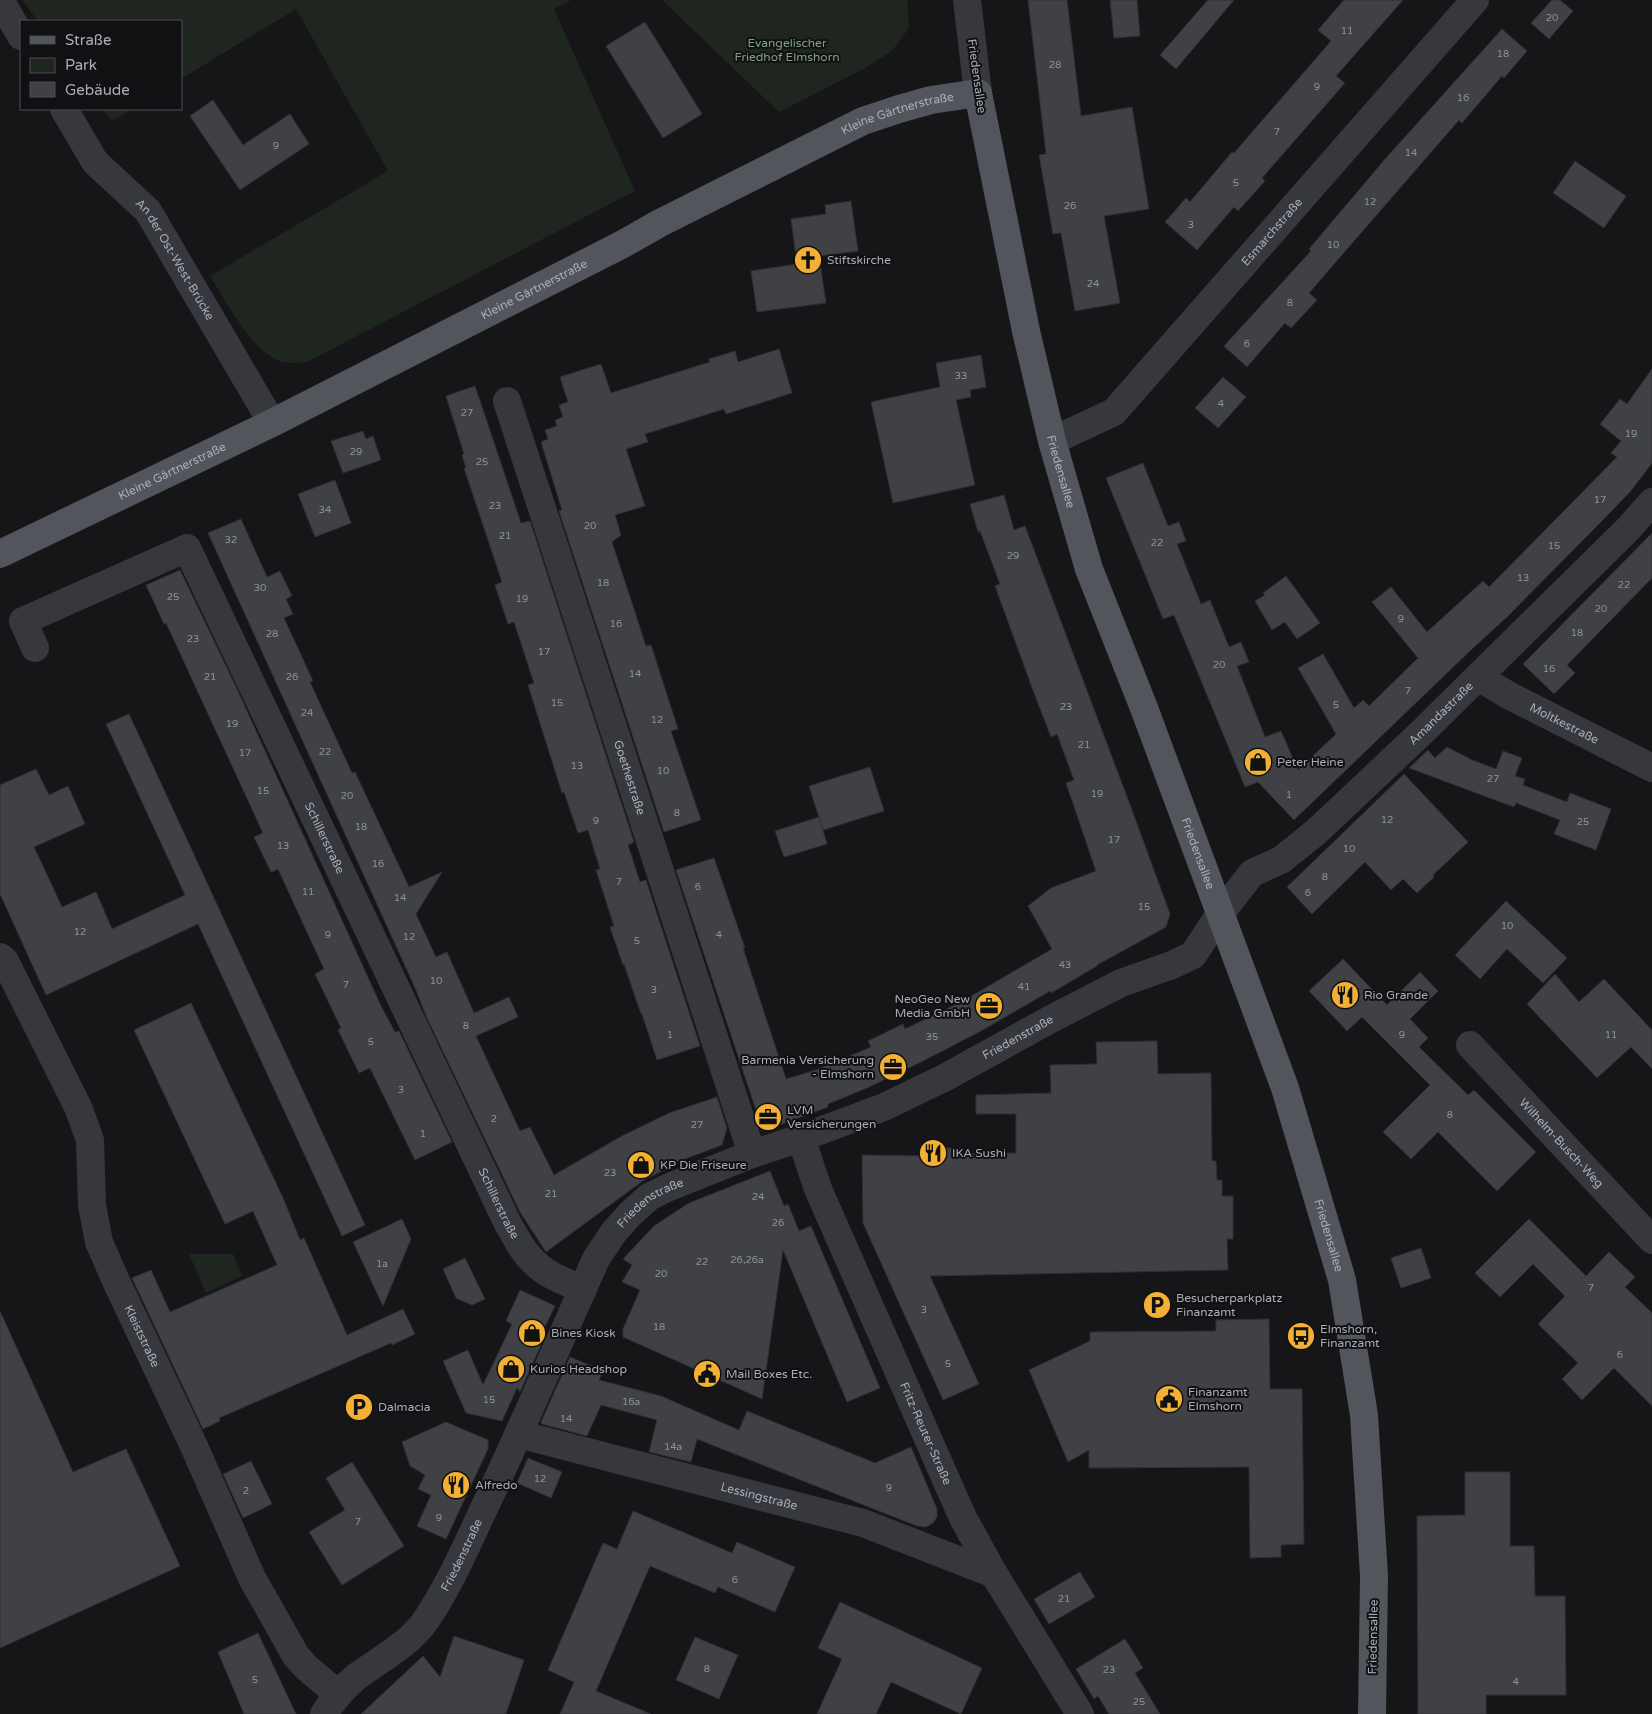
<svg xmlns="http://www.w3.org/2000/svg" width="1652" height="1714" font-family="'Varela Round',sans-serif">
<rect width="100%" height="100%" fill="#161618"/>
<g fill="#1e261f">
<path d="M22 0H571L554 9 635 191 307 362C297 363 286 364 277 360 250 348 225 300 210 276L388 171 296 9 181 79V21H38Z"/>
<polygon points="662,0 907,0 909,28 892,51 862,70 779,112"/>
<polygon points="103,109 133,109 112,121"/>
<polygon points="189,1254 233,1254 242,1276 206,1293"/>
</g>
<g fill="#404145" stroke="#303034">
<polygon points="1028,0 1067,0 1081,116 1132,107 1149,209 1104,216 1120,303 1075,311 1061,233 1053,234 1039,155 1046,154"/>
<polygon points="1110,0 1137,0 1140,36 1114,38"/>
<polygon points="1208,0 1234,0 1176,69 1160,55"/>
<polygon points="1344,0 1403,0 1336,76 1345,83 1262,178 1265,181 1238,211 1234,207 1197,250 1165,222 1186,198 1190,202 1232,152 1234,153 1331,41 1318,30"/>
<polygon points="1552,0 1560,0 1573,11 1549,39 1531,23"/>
<polygon points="645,22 702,114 663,138 606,46"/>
<polygon points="1502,29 1527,51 1504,78 1502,76 1462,123 1459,120 1309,293 1317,300 1291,328 1285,323 1247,367 1224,346 1311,251 1309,249 1386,158"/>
<polygon points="213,100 243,145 290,114 309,144 240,190 190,116"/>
<polygon points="1575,161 1626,196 1604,228 1553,193"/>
<polygon points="851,201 858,251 819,256 826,303 757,312 751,271 797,264 791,219 826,214 825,205"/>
<polygon points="779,349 792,393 726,414 724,409 645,434 648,442 626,449 645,506 615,515 621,535 612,542 646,646 651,645 678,729 671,731 701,820 664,832 559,511 562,510 541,442 548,439 545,430 557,426 555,420 563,417 559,405 568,402 560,377 601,364 611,393 710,362 709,359 735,351 738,362"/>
<polygon points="981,355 986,387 970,390 971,397 956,400 975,485 893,503 871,402 940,387 936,363"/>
<polygon points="1652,369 1652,463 1630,492 1597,526 1507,617 1472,649 1294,820 1258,782 1245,787 1174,615 1163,619 1106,478 1143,463 1168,526 1179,522 1186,541 1177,544 1201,604 1210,600 1229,647 1241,642 1249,662 1237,666 1265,737 1281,731 1298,770 1336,734 1298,668 1323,654 1354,708 1363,700 1369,706 1418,658 1372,602 1391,587 1427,632 1483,581 1489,587 1617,457 1611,453 1621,441 1600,424 1620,399 1627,404"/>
<polygon points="1223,377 1246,397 1218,428 1195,408"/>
<polygon points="475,386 521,523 530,521 634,842 628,845 640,882 646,880 700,1046 657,1060 642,1014 641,1014 624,964 623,965 610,927 614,926 596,870 600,869 588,830 578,833 564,792 562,793 528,685 534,683 514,622 508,624 495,585 502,582 464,468 466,468 462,455 464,454 446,396"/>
<polygon points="363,431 366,439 373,436 381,460 343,473 331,441"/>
<polygon points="335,480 351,523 315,537 298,494"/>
<polygon points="1004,495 1014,530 1025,526 1132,810 1170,914 1166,927 1097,965 1097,966 1051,993 1050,991 981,1031 921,1062 867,1088 828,1104 828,1107 763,1131 676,870 714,858 745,948 743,948 786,1079 816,1070 871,1047 868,1041 903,1024 905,1029 963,1001 1052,949 1028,906 1051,888 1096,871 1066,783 1074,780 1057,734 1051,737 1034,693 995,586 1000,584 980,531 978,532 970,504"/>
<polygon points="241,519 267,577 280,571 292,596 286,599 293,614 284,618 313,681 310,682 352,773 355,772 409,887 442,872 416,914 436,957 447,952 474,1013 509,997 518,1017 476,1036 520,1131 530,1127 554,1175 622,1136 669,1113 717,1097 727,1128 722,1145 669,1165 670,1167 644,1180 546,1252 520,1212 427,1018 416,990 208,533"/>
<polygon points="1652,533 1652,578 1567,665 1575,673 1554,694 1523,664"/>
<polygon points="180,570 237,689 381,1006 395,1032 399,1031 452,1142 415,1160 370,1068 359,1073 338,1030 341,1028 315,974 324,969 278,869 271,872 254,837 263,833 166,623 164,624 146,585"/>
<polygon points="1286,576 1320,623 1297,639 1285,622 1272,630 1255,601 1265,595 1263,593"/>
<polygon points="129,714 365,1225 342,1236 198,924 46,995 0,894 0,785 36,769 49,795 68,786 85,824 34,847 62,907 96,892 112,929 185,895 106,724"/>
<polygon points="1447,747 1472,760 1496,769 1503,751 1522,758 1515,776 1525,779 1523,785 1567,802 1570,793 1611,809 1596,850 1554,834 1560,820 1516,803 1514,807 1409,768 1428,750 1435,758"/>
<polygon points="870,767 884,811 823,830 809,786"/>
<polygon points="1404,774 1468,842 1433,875 1434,877 1417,893 1403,879 1391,890 1365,862 1312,914 1287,887"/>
<polygon points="819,817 827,844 784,857 775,831"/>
<polygon points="1506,901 1567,958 1543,983 1507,949 1480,979 1455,955"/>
<polygon points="1343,959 1387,1005 1420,972 1438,991 1410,1019 1428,1038 1419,1047 1468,1095 1474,1090 1536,1152 1497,1191 1438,1132 1411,1159 1383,1132 1430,1085 1362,1017 1347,1031 1309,991"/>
<polygon points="1555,974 1579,1002 1604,979 1652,1030 1652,1069 1631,1047 1597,1078 1527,1004"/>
<polygon points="191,1003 284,1200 300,1240 304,1238 347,1335 403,1309 415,1334 392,1345 391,1343 219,1418 220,1421 203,1429 132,1278 151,1270 170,1312 277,1265 253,1211 225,1224 134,1030"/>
<polygon points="1157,1041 1158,1074 1211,1073 1212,1161 1216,1161 1217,1180 1222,1180 1222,1196 1233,1196 1233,1239 1227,1239 1228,1270 930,1276 979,1384 943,1400 863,1223 862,1155 924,1156 923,1148 960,1148 960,1154 1016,1153 1016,1114 976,1114 976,1095 1051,1093 1050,1065 1097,1064 1096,1042"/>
<polygon points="770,1171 784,1206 788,1204 799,1231 811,1226 880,1388 847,1402 783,1250 762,1399 623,1337 623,1329 640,1290 622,1282 632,1265 623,1259 654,1226 689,1203"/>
<polygon points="402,1219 411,1239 383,1306 353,1242"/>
<polygon points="1529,1219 1586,1276 1609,1252 1635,1277 1625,1287 1652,1313 1652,1406 1614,1368 1582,1400 1562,1379 1578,1363 1538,1324 1565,1296 1533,1264 1500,1297 1475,1273"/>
<polygon points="1421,1248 1431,1278 1401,1288 1391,1258"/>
<polygon points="465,1258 485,1299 472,1305 456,1298 443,1269"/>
<polygon points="520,1290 555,1306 537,1343 541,1345 520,1392 517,1388 502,1421 466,1413 443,1361 468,1350 483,1385 512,1324 506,1321"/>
<polygon points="0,1311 73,1472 126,1449 180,1566 0,1648"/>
<polygon points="1269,1319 1270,1389 1302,1389 1304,1544 1281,1545 1281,1557 1250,1558 1249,1467 1089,1468 1089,1450 1068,1462 1029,1370 1090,1341 1090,1332 1216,1331 1216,1320"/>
<polygon points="570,1357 603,1371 599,1380 661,1396 739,1430 747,1411 875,1463 911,1447 937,1509 937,1517 933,1523 926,1527 917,1526 697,1439 691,1462 649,1452 657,1420 601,1405 587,1436 542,1424 541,1422"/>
<polygon points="446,1422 488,1440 488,1449 446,1539 417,1526 431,1495 418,1489 425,1475 410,1466 402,1442"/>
<polygon points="528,1458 562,1472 551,1498 517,1483"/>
<polygon points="251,1461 272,1504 243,1518 223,1474"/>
<polygon points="352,1462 404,1546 342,1585 309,1532 345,1510 326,1478"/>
<polygon points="1465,1472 1510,1472 1510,1546 1534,1546 1535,1596 1565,1596 1566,1695 1486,1695 1486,1714 1418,1714 1417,1516 1465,1515"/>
<polygon points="633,1511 732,1553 737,1542 795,1567 775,1612 718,1587 715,1593 650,1566 596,1691 651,1714 560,1714 574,1682 548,1670 603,1543 617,1549"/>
<polygon points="1080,1572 1095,1597 1049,1624 1034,1599"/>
<polygon points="840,1602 982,1668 961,1714 891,1682 876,1714 817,1714 842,1659 818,1648"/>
<polygon points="258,1633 296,1714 244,1714 218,1652"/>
<polygon points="454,1636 524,1660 506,1714 361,1714 423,1656 440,1677"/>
<polygon points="695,1637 738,1655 719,1699 676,1680"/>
<polygon points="1125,1639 1143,1668 1135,1673 1160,1714 1109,1714 1098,1696 1094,1699 1076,1669"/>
</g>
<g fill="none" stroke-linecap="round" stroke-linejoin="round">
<g stroke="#37383d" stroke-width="28">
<polyline points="0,0 21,36"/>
<polyline points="967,0 978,93"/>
<path id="s1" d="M64 109 95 162 148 211 272 423"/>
<path id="s2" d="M507 401 752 1154"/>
<path id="s3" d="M1052 441 1114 412 1475 0"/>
<path id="s4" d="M35 648 23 621 187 548 508 1224C516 1237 523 1253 535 1263 548 1276 566 1282 583 1289"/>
<path id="s5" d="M1478 677 1510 696 1652 768"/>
<path id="s6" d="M0 957 5 961 78 1107 90 1140 92 1205 99 1242 116 1281 193 1444 252 1578 296 1656 307 1668 338 1694"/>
<path id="s7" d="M1470 1045 1652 1240"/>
<path id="s8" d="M801 1138 818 1189 963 1518 994 1574 1080 1714"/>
<path id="s9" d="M518 1434 863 1523 994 1574"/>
<path id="s10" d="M324 1714C333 1700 343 1688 356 1677 380 1659 409 1645 426 1620 451 1583 468 1542 487 1502 525 1422 560 1340 596 1259L614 1232 630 1214 649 1197 667 1188 752 1154 801 1138 884 1107 946 1077 1051 1019 1121 983 1172 965 1193 955 1220 914 1252 873 1281 860 1316 832 1420 734 1628 529 1652 502"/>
</g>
<path stroke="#53555c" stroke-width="28" id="s11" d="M0 554 272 423 623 244 660 223 863 121 899 109 931 100 978 93 1026 331 1052 441 1089 569 1144 708 1285 1088 1342 1280 1364 1415 1374 1576 1372 1714"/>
</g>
<defs>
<symbol id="church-disc" viewBox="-11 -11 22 22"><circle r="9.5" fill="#f2b134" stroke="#111113"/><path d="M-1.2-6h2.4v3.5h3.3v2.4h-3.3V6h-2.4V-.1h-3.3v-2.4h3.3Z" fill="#111"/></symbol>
<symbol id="shop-disc" viewBox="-11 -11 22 22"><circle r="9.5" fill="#f2b134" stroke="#111113"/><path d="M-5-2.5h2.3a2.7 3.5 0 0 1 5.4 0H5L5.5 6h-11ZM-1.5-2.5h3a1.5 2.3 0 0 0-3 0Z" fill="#111"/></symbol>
<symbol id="restaurant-disc" viewBox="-11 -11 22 22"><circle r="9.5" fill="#f2b134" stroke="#111113"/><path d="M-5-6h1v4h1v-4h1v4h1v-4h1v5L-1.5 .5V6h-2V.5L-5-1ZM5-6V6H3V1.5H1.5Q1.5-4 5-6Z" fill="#111"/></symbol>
<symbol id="office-disc" viewBox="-11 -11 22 22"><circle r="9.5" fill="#f2b134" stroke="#111113"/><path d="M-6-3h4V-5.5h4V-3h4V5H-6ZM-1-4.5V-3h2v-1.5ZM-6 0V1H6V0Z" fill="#111"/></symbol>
<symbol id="parking-disc" viewBox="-11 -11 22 22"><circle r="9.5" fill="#f2b134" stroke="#111113"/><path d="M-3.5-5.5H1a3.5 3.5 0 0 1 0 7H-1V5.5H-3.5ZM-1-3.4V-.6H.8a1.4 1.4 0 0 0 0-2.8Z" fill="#111"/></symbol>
<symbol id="bus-disc" viewBox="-11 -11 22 22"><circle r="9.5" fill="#f2b134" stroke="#111113"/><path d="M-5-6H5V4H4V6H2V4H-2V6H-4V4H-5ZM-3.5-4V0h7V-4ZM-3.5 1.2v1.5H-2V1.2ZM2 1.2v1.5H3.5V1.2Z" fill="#111"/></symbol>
<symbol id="civic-disc" viewBox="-11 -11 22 22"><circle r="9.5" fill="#f2b134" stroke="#111113"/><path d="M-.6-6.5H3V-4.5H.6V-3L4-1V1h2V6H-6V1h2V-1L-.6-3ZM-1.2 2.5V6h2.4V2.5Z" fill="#111"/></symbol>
</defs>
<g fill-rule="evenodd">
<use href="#church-disc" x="792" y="244" width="32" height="32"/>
<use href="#shop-disc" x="1242" y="746" width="32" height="32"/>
<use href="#restaurant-disc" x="1329" y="979" width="32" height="32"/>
<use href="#office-disc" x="973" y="990" width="32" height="32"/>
<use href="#office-disc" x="877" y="1051" width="32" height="32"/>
<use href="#office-disc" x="752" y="1101" width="32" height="32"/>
<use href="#restaurant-disc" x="917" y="1137" width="32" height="32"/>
<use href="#shop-disc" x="625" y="1149" width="32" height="32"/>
<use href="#parking-disc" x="1141" y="1289" width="32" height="32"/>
<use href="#shop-disc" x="516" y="1317" width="32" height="32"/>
<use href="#bus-disc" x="1285" y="1320" width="32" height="32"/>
<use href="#shop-disc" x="495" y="1353" width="32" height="32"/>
<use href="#civic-disc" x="691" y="1358" width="32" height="32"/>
<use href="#civic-disc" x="1153" y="1383" width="32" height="32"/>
<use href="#parking-disc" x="343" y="1391" width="32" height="32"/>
<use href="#restaurant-disc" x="440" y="1469" width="32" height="32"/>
</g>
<g text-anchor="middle" stroke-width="4" stroke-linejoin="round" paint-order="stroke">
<g font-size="10" fill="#8e929b">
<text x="1552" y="21">20</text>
<text x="1347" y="34">11</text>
<text x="1503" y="57">18</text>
<text x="1055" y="68">28</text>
<text x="1317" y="90">9</text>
<text x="1463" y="101">16</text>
<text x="1277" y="135">7</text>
<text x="276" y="149">9</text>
<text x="1411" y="156">14</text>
<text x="1236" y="186">5</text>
<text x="1370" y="205">12</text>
<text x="1070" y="209">26</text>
<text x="1191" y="228">3</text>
<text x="1333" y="248">10</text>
<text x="1093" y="287">24</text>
<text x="1290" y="306">8</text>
<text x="1247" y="347">6</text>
<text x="961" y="379">33</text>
<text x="1221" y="407">4</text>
<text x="467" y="416">27</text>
<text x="1631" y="437">19</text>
<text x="356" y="455">29</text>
<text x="482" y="465">25</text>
<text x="1600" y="503">17</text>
<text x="495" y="509">23</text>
<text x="325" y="513">34</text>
<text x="590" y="529">20</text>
<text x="505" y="539">21</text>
<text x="231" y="543">32</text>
<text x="1157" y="546">22</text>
<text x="1554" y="549">15</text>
<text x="1013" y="559">29</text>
<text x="1523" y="581">13</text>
<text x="603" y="586">18</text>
<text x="1624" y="588">22</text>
<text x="260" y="591">30</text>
<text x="173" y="600">25</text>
<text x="522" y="602">19</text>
<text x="1601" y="612">20</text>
<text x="1401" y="622">9</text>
<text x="616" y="627">16</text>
<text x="1577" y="636">18</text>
<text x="272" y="637">28</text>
<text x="193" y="642">23</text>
<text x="544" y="655">17</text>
<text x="1219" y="668">20</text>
<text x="1549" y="672">16</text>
<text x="635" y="677">14</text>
<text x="210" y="680">21</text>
<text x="292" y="680">26</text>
<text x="1408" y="694">7</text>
<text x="557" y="706">15</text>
<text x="1336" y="708">5</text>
<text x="1066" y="710">23</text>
<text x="307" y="716">24</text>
<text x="657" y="723">12</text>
<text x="232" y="727">19</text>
<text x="1084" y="748">21</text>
<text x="325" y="755">22</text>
<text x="245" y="756">17</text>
<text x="577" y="769">13</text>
<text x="663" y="774">10</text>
<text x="1493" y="782">27</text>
<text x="263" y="794">15</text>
<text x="1097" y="797">19</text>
<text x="1289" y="798">1</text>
<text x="347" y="799">20</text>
<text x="677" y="816">8</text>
<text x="1387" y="823">12</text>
<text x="596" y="824">9</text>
<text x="1583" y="825">25</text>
<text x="361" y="830">18</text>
<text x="1114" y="843">17</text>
<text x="283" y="849">13</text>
<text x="1349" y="852">10</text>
<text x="378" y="867">16</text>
<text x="1325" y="880">8</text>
<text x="619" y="885">7</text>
<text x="698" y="890">6</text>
<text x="308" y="895">11</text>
<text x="1308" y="896">6</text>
<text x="400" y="901">14</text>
<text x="1144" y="910">15</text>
<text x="1507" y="929">10</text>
<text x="80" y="935">12</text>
<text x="328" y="938">9</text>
<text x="719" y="938">4</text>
<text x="409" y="940">12</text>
<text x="637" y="944">5</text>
<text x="1065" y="968">43</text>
<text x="436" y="984">10</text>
<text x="346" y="988">7</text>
<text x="1024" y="990">41</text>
<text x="654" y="993">3</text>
<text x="466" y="1029">8</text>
<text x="670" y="1038">1</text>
<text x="1402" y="1038">9</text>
<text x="1611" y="1038">11</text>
<text x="932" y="1040">35</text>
<text x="371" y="1045">5</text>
<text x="401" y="1093">3</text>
<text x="1450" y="1118">8</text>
<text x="494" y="1122">2</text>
<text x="697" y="1128">27</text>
<text x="423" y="1137">1</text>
<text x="610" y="1176">23</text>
<text x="551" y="1197">21</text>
<text x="758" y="1200">24</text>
<text x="778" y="1226">26</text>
<text x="747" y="1263">26,26a</text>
<text x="702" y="1265">22</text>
<text x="382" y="1267">1a</text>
<text x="661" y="1277">20</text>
<text x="1591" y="1291">7</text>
<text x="924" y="1313">3</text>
<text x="659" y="1330">18</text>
<text x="1620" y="1358">6</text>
<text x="948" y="1367">5</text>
<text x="489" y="1403">15</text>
<text x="631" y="1405">16a</text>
<text x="566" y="1422">14</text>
<text x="673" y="1450">14a</text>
<text x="540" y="1482">12</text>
<text x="889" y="1491">9</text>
<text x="246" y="1494">2</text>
<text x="439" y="1521">9</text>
<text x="358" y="1525">7</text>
<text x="735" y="1583">6</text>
<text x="1064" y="1602">21</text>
<text x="707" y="1672">8</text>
<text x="1109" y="1673">23</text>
<text x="255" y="1683">5</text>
<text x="1516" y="1685">4</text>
<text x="1139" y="1705">25</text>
</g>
<g font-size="12" fill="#7fa381" stroke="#111113">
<text x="787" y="47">Evangelischer<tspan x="787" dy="14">Friedhof Elmshorn</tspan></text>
</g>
<g font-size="12" fill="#a8adb8" stroke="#111113">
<text transform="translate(977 76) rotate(82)" y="4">Friedensallee</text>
<text dy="4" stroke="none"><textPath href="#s11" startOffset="1001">Kleine Gärtnerstraße</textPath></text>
<text dy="4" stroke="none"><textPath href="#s3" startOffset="308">Esmarchstraße</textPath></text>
<text dy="4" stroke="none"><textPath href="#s1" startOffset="189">An der Ost-West-Brücke</textPath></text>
<text dy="4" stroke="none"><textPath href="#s11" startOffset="596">Kleine Gärtnerstraße</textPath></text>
<text dy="4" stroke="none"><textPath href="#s11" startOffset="191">Kleine Gärtnerstraße</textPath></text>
<text dy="4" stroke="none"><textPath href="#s11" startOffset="1472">Friedensallee</textPath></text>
<text dy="4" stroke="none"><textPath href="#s10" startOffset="1568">Amandastraße</textPath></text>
<text dy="4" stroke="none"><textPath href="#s5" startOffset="98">Moltkestraße</textPath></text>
<text dy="4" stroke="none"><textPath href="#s2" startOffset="396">Goethestraße</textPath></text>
<text dy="4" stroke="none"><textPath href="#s4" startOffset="530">Schillerstraße</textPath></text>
<text dy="4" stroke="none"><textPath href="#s11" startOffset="1878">Friedensallee</textPath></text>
<text dy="4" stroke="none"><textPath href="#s10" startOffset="1024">Friedenstraße</textPath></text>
<text dy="4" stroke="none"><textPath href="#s7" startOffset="134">Wilhelm-Busch-Weg</textPath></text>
<text dy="4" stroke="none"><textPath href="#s4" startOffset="935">Schillerstraße</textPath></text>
<text dy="4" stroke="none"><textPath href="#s10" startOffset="619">Friedenstraße</textPath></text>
<text dy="4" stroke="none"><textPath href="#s11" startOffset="2282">Friedensallee</textPath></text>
<text dy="4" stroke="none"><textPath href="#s6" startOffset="411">Kleiststraße</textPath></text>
<text dy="4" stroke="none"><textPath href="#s8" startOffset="321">Fritz-Reuter-Straße</textPath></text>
<text dy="4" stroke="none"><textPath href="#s9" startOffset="249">Lessingstraße</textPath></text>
<text dy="4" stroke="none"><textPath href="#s10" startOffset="214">Friedenstraße</textPath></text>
<text transform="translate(1373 1637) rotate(-89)" y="4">Friedensallee</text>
</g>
<g font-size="12" fill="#a8adb8" stroke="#111113" text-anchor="start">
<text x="827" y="264">Stiftskirche</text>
<text x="1277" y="766">Peter Heine</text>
<text x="1364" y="999">Rio Grande</text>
<text x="970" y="1003" text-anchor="end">NeoGeo New<tspan x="970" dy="14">Media GmbH</tspan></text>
<text x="874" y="1064" text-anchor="end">Barmenia Versicherung<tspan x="874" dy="14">- Elmshorn</tspan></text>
<text x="787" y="1114">LVM<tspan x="787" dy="14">Versicherungen</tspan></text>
<text x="952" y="1157">IKA Sushi</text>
<text x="660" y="1169">KP Die Friseure</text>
<text x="1176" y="1302">Besucherparkplatz<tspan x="1176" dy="14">Finanzamt</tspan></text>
<text x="1320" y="1333">Elmshorn,<tspan x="1320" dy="14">Finanzamt</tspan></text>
<text x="551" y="1337">Bines Kiosk</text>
<text x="530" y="1373">Kurios Headshop</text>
<text x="726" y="1378">Mail Boxes Etc.</text>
<text x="1188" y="1396">Finanzamt<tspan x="1188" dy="14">Elmshorn</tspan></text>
<text x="378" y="1411">Dalmacia</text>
<text x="475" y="1489">Alfredo</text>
</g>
</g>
<rect x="20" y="20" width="162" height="90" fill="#111113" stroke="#4d4f55"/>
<rect x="30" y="36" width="25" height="8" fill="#53555c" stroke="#4d4f55"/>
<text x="65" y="45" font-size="15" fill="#a8adb8">Straße</text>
<rect x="30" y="58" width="25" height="15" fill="#1e261f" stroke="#4d4f55"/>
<text x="65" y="70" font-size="15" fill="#a8adb8">Park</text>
<rect x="30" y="82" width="25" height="15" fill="#404145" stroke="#4d4f55"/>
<text x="65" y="95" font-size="15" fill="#a8adb8">Gebäude</text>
</svg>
